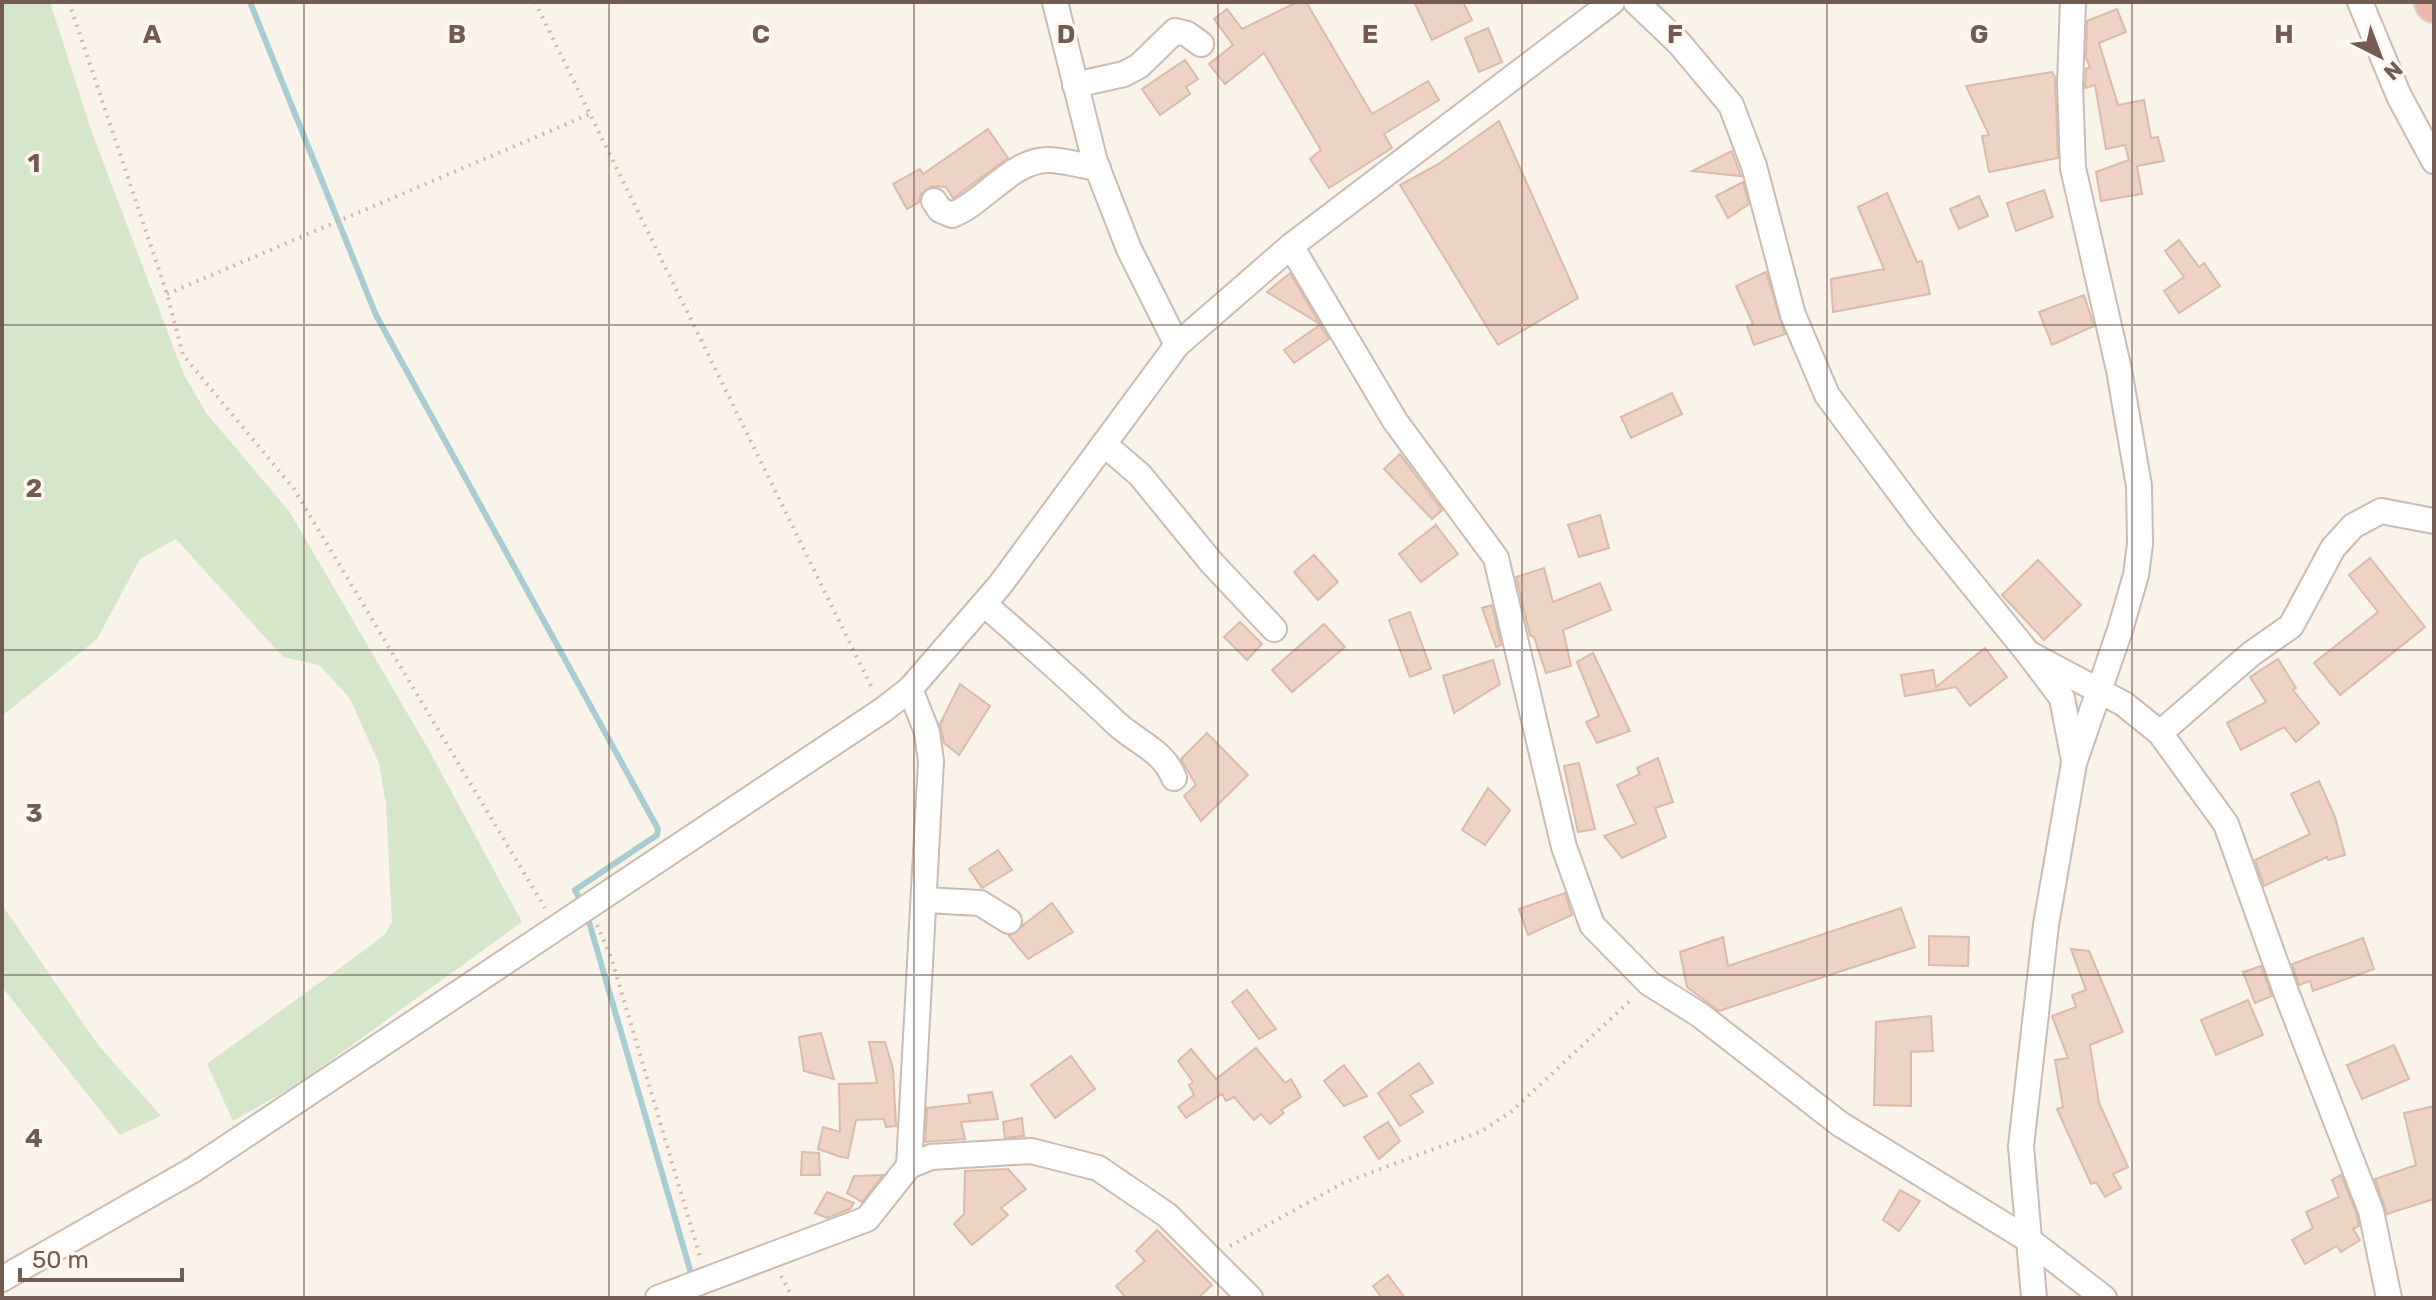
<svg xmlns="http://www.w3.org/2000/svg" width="2436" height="1300" font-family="Rubik,sans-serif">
<rect width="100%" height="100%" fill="#faf3ea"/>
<g fill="#d6e6c9">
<polygon points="2,2 50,2 91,130 184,375 207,414 289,511 430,752 522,922 298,1084 233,1121 207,1064 369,947 385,934 392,922 386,805 379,763 349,697 319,665 283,657 176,539 140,559 97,639 2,716"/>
<polygon points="2,905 98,1045 161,1116 120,1135 2,987"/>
</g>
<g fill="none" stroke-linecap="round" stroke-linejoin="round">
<g stroke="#a7cdd2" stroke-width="6">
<polyline points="250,2 376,315 658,829 657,835 575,890 583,905"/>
<polyline points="587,915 693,1280"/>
</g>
</g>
<g fill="#ecd3c4" stroke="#ddb9a7" stroke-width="2">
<polygon points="1297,2 1306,2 1372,114 1428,81 1439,100 1384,134 1392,148 1329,188 1310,159 1321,150 1264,53 1225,84 1209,64 1233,45 1214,19 1227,9 1242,29"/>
<polygon points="1414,2 1463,2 1472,20 1432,40"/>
<polygon points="2117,9 2126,32 2099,43 2118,105 2144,100 2151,138 2158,137 2164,161 2137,166 2142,194 2101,201 2096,172 2129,160 2125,145 2106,149 2095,85 2085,88 2086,69 2090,67 2086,58 2087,21"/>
<polygon points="1488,28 1502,62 1479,72 1465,38"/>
<polygon points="1185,60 1198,79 1186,87 1190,94 1160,115 1142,89"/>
<polygon points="2052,72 2055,77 2058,158 1989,172 1982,136 1989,135 1966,86"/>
<polygon points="1499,121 1578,298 1498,345 1400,185 1437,165"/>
<polygon points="988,129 1008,158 956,196 953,198 946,187 932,186 921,194 919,202 907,209 893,184 920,169 923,174"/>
<polygon points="1732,151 1741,176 1692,171"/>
<polygon points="1743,182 1749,204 1728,218 1716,196"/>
<polygon points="2044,190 2053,217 2016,231 2007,203"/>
<polygon points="1887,193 1917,262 1922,261 1930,294 1833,312 1831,279 1884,269 1858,207"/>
<polygon points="1979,196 1988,216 1959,229 1950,209"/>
<polygon points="2179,240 2199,267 2204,263 2220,286 2179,313 2164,291 2184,277 2165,251"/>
<polygon points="1766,272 1785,334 1754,345 1747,326 1753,324 1736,286"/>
<polygon points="1290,273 1320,324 1267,292"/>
<polygon points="2084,295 2094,326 2052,345 2039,312"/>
<polygon points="1320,325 1329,339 1294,363 1284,350"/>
<polygon points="1672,393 1682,414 1631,438 1621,417"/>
<polygon points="1400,454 1442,510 1432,519 1384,469"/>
<polygon points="1600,515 1609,548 1579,557 1568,525"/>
<polygon points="1436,525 1458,554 1421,582 1399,554"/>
<polygon points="1314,555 1338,582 1318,600 1294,572"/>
<polygon points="2370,558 2425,627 2340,695 2314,663 2378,612 2349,575"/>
<polygon points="2038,560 2081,605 2044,640 2002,595"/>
<polygon points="1544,568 1553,602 1600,583 1611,610 1563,630 1571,666 1546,673 1534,637 1530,635 1516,577"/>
<polygon points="1492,605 1501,645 1496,647 1482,608"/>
<polygon points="1410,612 1431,669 1410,677 1389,620"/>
<polygon points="1240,622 1262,644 1247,660 1224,637"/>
<polygon points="1324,624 1345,647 1292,692 1272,670"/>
<polygon points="1985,648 2007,677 1970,706 1956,687 1905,696 1901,675 1933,670 1936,687"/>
<polygon points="1593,653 1630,731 1597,743 1586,722 1599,716 1577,662"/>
<polygon points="2278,659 2296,688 2293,690 2319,723 2296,742 2284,727 2241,750 2227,723 2266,702 2250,677"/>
<polygon points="1493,660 1500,684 1454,713 1443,676"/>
<polygon points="960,684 990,706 959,755 944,743 940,724"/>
<polygon points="1207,733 1248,775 1201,821 1184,796 1196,785 1181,759"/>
<polygon points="1658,758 1673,802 1655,808 1666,837 1622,858 1604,836 1636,824 1617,785 1640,774 1637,768"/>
<polygon points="1579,763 1595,829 1578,832 1564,766"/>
<polygon points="2319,781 2335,817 2345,855 2328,860 2327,857 2264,886 2255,860 2310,834 2291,794"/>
<polygon points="1488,788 1510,810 1485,845 1462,830"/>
<polygon points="998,850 1012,870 982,888 969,869"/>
<polygon points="1565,893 1572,915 1528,935 1519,909"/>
<polygon points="1052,903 1073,932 1028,959 1009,936"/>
<polygon points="1901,908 1915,947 1719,1011 1687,987 1680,952 1723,937 1728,966"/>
<polygon points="1929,936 1969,937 1968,966 1929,965"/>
<polygon points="2363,938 2374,969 2313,991 2310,981 2299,985 2292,964"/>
<polygon points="2071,949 2089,951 2123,1032 2090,1045 2099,1103 2128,1167 2113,1174 2121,1188 2105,1197 2096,1182 2091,1184 2057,1109 2063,1107 2055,1060 2068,1058 2052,1016 2076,1007 2072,995 2086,990"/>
<polygon points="2261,966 2272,996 2255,1003 2243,972"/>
<polygon points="1247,990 1276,1029 1259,1039 1232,1002"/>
<polygon points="2248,1000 2263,1035 2216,1055 2201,1020"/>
<polygon points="1931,1016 1933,1051 1911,1052 1911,1106 1874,1105 1876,1022"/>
<polygon points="821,1033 834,1079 804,1071 799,1037"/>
<polygon points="869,1042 885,1042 893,1069 896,1126 886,1127 884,1119 856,1120 848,1158 841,1157 818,1149 823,1127 840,1132 839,1084 877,1083"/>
<polygon points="2394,1045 2409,1079 2362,1099 2347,1065"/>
<polygon points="1256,1048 1285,1083 1291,1079 1301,1097 1281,1110 1284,1113 1270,1124 1261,1114 1254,1120 1234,1097 1226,1101 1222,1094 1186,1118 1178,1107 1194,1095 1189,1085 1193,1082 1178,1061 1191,1049 1216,1079"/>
<polygon points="1071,1056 1095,1089 1055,1118 1031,1085"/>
<polygon points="1419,1063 1433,1083 1410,1095 1423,1112 1400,1126 1378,1093"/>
<polygon points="1344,1065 1367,1096 1344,1106 1324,1081"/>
<polygon points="992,1092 998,1119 961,1122 965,1139 925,1142 927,1108 970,1103 968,1095"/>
<polygon points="2434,1106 2434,1199 2387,1214 2375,1179 2416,1165 2404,1113"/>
<polygon points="1022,1118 1024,1136 1005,1138 1003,1122"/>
<polygon points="1388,1122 1400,1141 1379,1159 1364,1137"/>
<polygon points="802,1152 819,1153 820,1175 801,1175"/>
<polygon points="1008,1169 1026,1189 1001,1208 1008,1215 972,1245 954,1224 964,1214 965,1171"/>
<polygon points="883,1175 862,1202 847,1193 854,1176"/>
<polygon points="2341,1175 2357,1215 2359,1226 2353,1229 2360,1240 2341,1252 2337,1246 2305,1264 2292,1240 2313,1228 2306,1212 2339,1197 2332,1180"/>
<polygon points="1900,1190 1920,1201 1899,1231 1883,1220"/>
<polygon points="827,1192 854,1203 850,1209 827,1218 815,1213"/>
<polygon points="1157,1230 1212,1285 1198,1298 1126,1298 1116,1286 1145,1261 1136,1251"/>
<polygon points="1388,1275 1405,1298 1382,1298 1373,1286"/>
</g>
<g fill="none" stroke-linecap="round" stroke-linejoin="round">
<defs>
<g id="minor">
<polyline points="1055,2 1095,162 1129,249 1177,345"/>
<polyline points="1636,2 1679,43 1731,105 1754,166 1793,315 1827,395 1924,525 2028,653"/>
<polyline points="2360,2 2399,96 2434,161"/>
<polyline points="1075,85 1124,74 1139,66 1175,31 1187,34 1201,44"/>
<path d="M934 201 940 210 952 215C985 202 1012 160 1048 160 1064 160 1082 166 1098 168"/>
<polyline points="1291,246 1395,421 1496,558 1564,847 1592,925 1649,983 1700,1015 1840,1124 2029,1240 2104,1298"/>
<polyline points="1104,444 1140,475 1211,562 1274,629"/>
<path d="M984 604C1029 643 1074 683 1117 724 1138 743 1164 751 1174 778"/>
<polyline points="2160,733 2251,654 2291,626 2333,548 2353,526 2381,511 2434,521"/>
<polyline points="2074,761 2062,698 2028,653 2124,704 2160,733 2226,824 2286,992 2371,1211 2389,1298"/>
<polyline points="925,900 980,903 1009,921"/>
<polyline points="909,1166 931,761 927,732 910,689"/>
<polyline points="2,1279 193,1170 883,710 910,689 1000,585 1177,345 1291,246 1612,2"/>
<polyline points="658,1298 867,1219 909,1166 931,1157 1031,1151 1098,1168 1167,1215 1250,1298"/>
<polyline points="2034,1298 2021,1146 2046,925 2074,763 2120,630 2136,575 2140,544 2139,486 2119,370 2073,168 2070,85 2073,2"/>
</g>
<polyline id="highway" points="2433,2 2434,4"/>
</defs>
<use href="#minor" stroke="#cbbbb1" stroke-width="28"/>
<use href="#highway" stroke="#d8d1ce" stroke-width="40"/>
<g stroke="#d1b6a7" stroke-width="4" stroke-dasharray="2 6" stroke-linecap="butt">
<polyline points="69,2 167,294 183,355 294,489 545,908"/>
<polyline points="535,2 873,690"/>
<polyline points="167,294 590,114"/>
<polyline points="597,925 611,957 701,1260"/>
<polyline points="1230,1246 1343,1183 1482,1131 1512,1111 1633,998"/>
<polyline points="781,1276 793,1298"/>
</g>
<use href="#minor" stroke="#fff" stroke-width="24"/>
<use href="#highway" stroke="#edb7a8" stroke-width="36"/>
</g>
<path fill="none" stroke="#725b50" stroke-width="2" stroke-opacity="0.55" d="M304 2V1298M609 2V1298M914 2V1298M1218 2V1298M1522 2V1298M1827 2V1298M2132 2V1298M2 325H2434M2 650H2434M2 975H2434"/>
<g font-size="26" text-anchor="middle" font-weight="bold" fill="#725b50" stroke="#fdf7f0" stroke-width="7" stroke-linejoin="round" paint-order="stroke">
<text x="152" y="43">A</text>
<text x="457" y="43">B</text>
<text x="761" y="43">C</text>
<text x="1066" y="43">D</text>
<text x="1370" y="43">E</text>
<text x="1675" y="43">F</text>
<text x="1979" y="43">G</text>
<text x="2284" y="43">H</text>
<text x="34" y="172">1</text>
<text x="34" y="497">2</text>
<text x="34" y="822">3</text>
<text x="34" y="1147">4</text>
</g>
<rect width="2436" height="1300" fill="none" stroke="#725b50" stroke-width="8"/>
<g transform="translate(2380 56) rotate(138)" stroke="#fdf7f0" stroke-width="6" paint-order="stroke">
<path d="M0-6L14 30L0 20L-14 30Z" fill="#725b50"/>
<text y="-12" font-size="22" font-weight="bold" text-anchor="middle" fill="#725b50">N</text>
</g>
<path d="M20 1268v12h162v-12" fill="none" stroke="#725b50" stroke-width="4"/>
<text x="32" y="1268" font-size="24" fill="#725b50" stroke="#fdf7f0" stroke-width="6" paint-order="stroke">50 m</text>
</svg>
